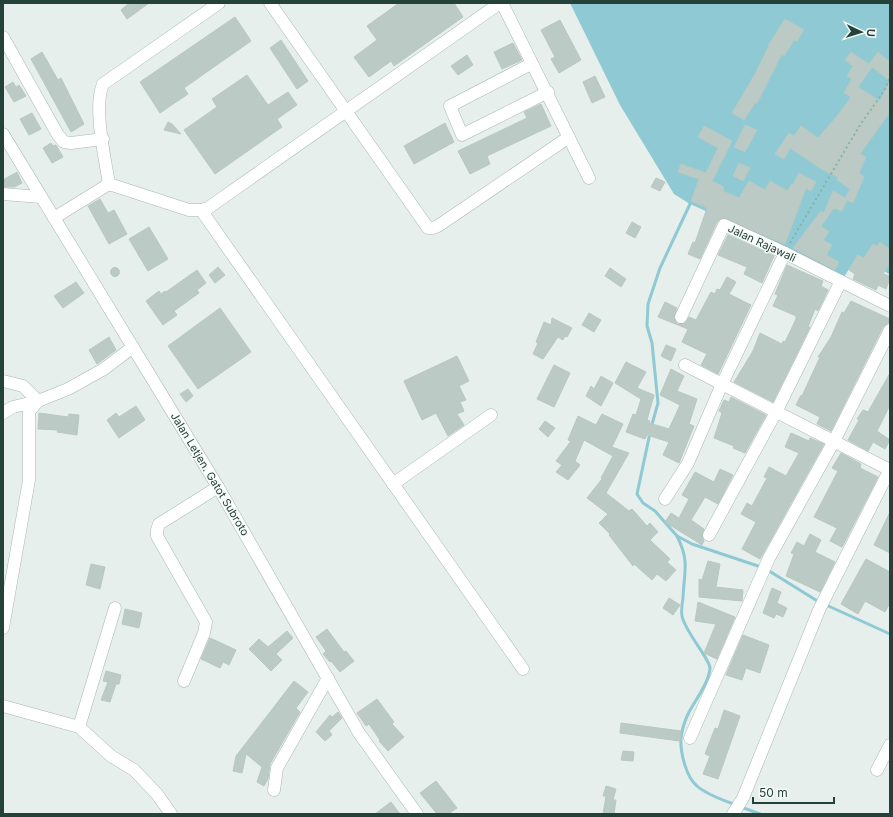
<svg xmlns="http://www.w3.org/2000/svg" width="893" height="817" font-family="Inter,sans-serif">
<rect width="100%" height="100%" fill="#e6efeb"/>
<polygon fill="#8ec9d4" points="570,3 890,3 889,274 858,255 844,277 757,234 690,204 674,194 620,105"/>
<g fill="none" stroke-linecap="round" stroke-linejoin="round">
<g stroke="#8ec9d4" stroke-width="3">
<polyline points="651,428 658,403 652,343 647,326 648,304 660,268 690,204"/>
<polyline points="650,433 637,494 643,503 655,511 677,536 692,544 761,567"/>
<path d="M677 536C690 562 684 571 683 598 682 604 681 611 682 616 685 632 711 660 710 669 708 684 696 699 689 712 685 720 682 729 681 738 680 752 686 777 697 786 707 795 723 800 736 805"/>
<polyline points="766,569 819,602"/>
<polyline points="824,604 890,634"/>
<polyline points="741,807 760,814"/>
</g>
</g>
<g fill="#bbcac4" stroke="#b8c9c2" fill-rule="evenodd">
<polygon points="129,3 149,3 127,19 121,10"/>
<polygon points="399,3 454,3 463,17 394,66 391,61 369,77 354,57 377,40 367,26"/>
<polygon points="235,17 251,41 184,88 188,94 160,113 140,82"/>
<polygon points="785,19 804,30 797,41 794,40 784,56 782,54 757,103 755,103 744,120 732,113 755,74 769,46 768,46"/>
<polygon points="560,20 581,60 559,73 551,59 555,57 541,30"/>
<polygon points="281,40 308,81 297,89 270,48"/>
<polygon points="513,43 522,60 502,69 494,52"/>
<polygon points="42,52 58,80 61,78 84,124 71,132 31,59"/>
<path d="M851 52 869 64 878 52 890 62V112L860 154 866 157 859 173 864 177 853 203 847 200 842 211 834 208 821 226 829 232 823 240 832 245 826 255 839 262 835 270 793 248 821 211 824 213 833 191 845 198 850 189 837 180 838 177 823 170 790 148 784 159 775 154 789 133 794 136 801 126 818 138 838 115 851 97 844 93 852 79 847 76 853 66 845 60ZM872 67 890 81 880 101 858 87Z"/>
<polygon points="467,55 473,65 458,75 451,66"/>
<polygon points="247,75 268,105 288,92 297,105 277,119 282,127 215,174 184,130 217,107 212,99"/>
<polygon points="595,76 605,97 592,103 583,82"/>
<polygon points="13,82 16,87 19,85 26,96 14,102 5,87"/>
<polygon points="541,104 551,126 487,156 490,164 470,174 458,151 527,118 524,112"/>
<polygon points="32,113 41,129 29,135 20,119"/>
<polygon points="168,122 172,124 181,134 164,130"/>
<polygon points="445,123 454,142 414,164 404,146"/>
<polygon points="745,125 757,130 745,152 734,147"/>
<polygon points="704,126 732,141 712,181 724,187 723,191 739,198 749,181 765,190 770,181 788,191 791,184 793,185 799,173 816,182 811,191 806,188 785,244 723,218 717,222 700,259 688,254 693,242 695,243 707,208 691,201 699,179 678,172 681,164 706,173 718,148 698,137"/>
<polygon points="51,143 53,146 56,145 63,157 52,163 43,148"/>
<polygon points="739,163 750,168 743,181 733,176"/>
<polygon points="17,172 22,183 14,187 3,187 3,180"/>
<polygon points="656,178 665,182 660,191 651,187"/>
<polygon points="100,199 108,213 114,210 127,234 109,244 88,206"/>
<polygon points="632,222 641,227 635,238 626,233"/>
<polygon points="149,227 168,259 148,271 129,239"/>
<polygon points="728,235 774,256 762,283 744,274 747,267 718,255"/>
<polygon points="880,242 890,249 890,263 883,274 890,276 890,278 886,289 878,285 876,290 853,279 855,274 849,270 858,255 863,259 873,244 877,246"/>
<polygon points="787,265 823,281 821,286 828,290 818,311 815,309 808,327 810,327 773,402 734,382 753,351 760,333 782,344 783,341 785,342 796,319 796,316 773,306 778,295 775,294"/>
<polygon points="218,267 225,275 215,283 209,275"/>
<circle cx="115" cy="272" r="4.5"/>
<polygon points="610,268 626,279 621,287 605,276"/>
<polygon points="197,270 206,283 197,290 199,293 174,311 177,315 163,325 146,301 159,291 161,294 165,291 166,292"/>
<polygon points="727,277 736,282 729,294 751,305 718,374 701,365 707,354 682,342 688,329 658,317 665,302 677,308 674,317 677,324 685,323 689,317 696,320 711,292 715,294 717,289 720,290"/>
<polygon points="76,282 84,293 63,308 54,296"/>
<polygon points="851,301 890,319 890,322 883,327 831,431 817,424 820,417 796,405 801,395 802,396 820,357 818,357 831,337 842,312 844,313"/>
<polygon points="220,308 251,352 198,389 168,346"/>
<polygon points="589,313 601,320 594,332 582,325"/>
<polygon points="552,318 572,328 567,337 565,336 563,340 558,337 543,359 533,354 538,343 536,342 544,322 551,325"/>
<polygon points="109,337 116,350 97,364 89,350"/>
<polygon points="666,345 676,349 671,361 661,356"/>
<polygon points="457,356 469,381 459,386 466,400 460,402 464,411 457,414 464,425 448,436 436,413 422,420 404,381"/>
<polygon points="626,362 646,372 637,388 654,395 647,420 650,421 649,423 669,429 680,405 660,395 671,369 684,376 677,391 697,399 689,424 694,426 679,463 663,455 669,442 647,435 645,439 626,432 633,414 636,415 641,399 615,383"/>
<polygon points="554,365 570,373 554,407 537,399"/>
<polygon points="890,373 890,405 877,431 890,440 885,449 873,442 868,451 848,440 859,420 857,419 863,410 868,412"/>
<polygon points="601,376 613,383 601,406 586,396 591,386 594,389"/>
<polygon points="188,389 193,396 186,402 180,394"/>
<polygon points="731,397 766,415 745,453 733,448 734,446 714,438 722,413 719,411 724,400 729,402"/>
<polygon points="136,406 145,420 119,438 107,420 116,413 119,417"/>
<polygon points="39,413 68,417 69,414 79,415 77,435 57,432 58,430 38,429"/>
<polygon points="602,414 623,424 612,447 629,453 606,493 629,511 632,509 647,526 650,523 658,532 650,540 670,559 667,562 676,570 666,581 657,574 652,580 634,564 633,566 609,535 610,534 599,523 608,514 587,498 602,479 601,478 613,456 584,440 575,461 580,465 568,480 556,472 562,465 556,461 571,441 568,440 578,416 596,425"/>
<polygon points="545,421 555,428 548,437 539,429"/>
<polygon points="791,433 809,441 810,438 824,444 760,559 742,549 756,522 741,514 747,503 752,506 767,478 764,477 769,467 786,476 799,453 785,447"/>
<polygon points="841,453 861,464 860,468 878,477 842,547 830,541 837,528 814,517 838,471 832,468"/>
<polygon points="720,469 733,475 718,504 705,497 691,520 704,529 702,536 704,541 702,545 665,522 671,513 679,518 689,499 682,495 695,472 714,482"/>
<polygon points="890,512 890,553 874,545"/>
<polygon points="810,534 821,540 815,552 835,562 820,592 786,576 794,554 791,553 797,542 804,546"/>
<polygon points="866,559 890,572 890,603 885,612 865,601 858,614 841,604"/>
<polygon points="708,561 720,564 716,587 743,590 742,601 699,597 699,579 702,580"/>
<polygon points="91,564 105,567 100,589 86,585"/>
<polygon points="772,588 781,592 777,603 787,608 783,617 776,614 774,618 763,613"/>
<polygon points="669,598 680,605 673,615 663,608"/>
<polygon points="698,602 735,617 717,659 704,653 716,624 695,621"/>
<polygon points="125,609 142,613 139,628 122,624"/>
<polygon points="327,629 344,652 346,651 354,661 340,672 331,661 330,662 323,654 326,651 316,637"/>
<polygon points="287,631 293,638 276,654 282,660 271,671 249,649 259,639 268,647"/>
<polygon points="743,635 769,645 760,673 746,668 742,680 726,675"/>
<polygon points="210,638 236,650 229,665 223,662 220,668 201,659"/>
<polygon points="106,671 121,675 119,684 116,684 110,702 101,700 108,682 103,681"/>
<polygon points="294,681 308,692 296,708 300,712 270,764 268,779 264,786 257,782 262,767 246,754 242,773 233,771 236,756"/>
<polygon points="377,699 394,722 392,724 404,737 388,751 379,741 380,740 369,724 366,726 357,713"/>
<polygon points="724,710 740,716 718,779 703,774 710,756 705,754 715,728 718,729"/>
<polygon points="338,712 342,718 329,731 332,735 325,741 316,732 330,715 332,717"/>
<polygon points="621,723 681,731 680,741 620,733"/>
<polygon points="623,751 634,752 633,761 621,760"/>
<polygon points="436,781 457,808 448,814 437,814 420,793"/>
<polygon points="606,786 616,789 613,800 616,800 614,814 603,814 606,796 603,796"/>
<polygon points="391,802 400,814 375,814"/>
</g>
<g fill="none" stroke-linecap="round" stroke-linejoin="round">
<defs>
<g id="minor">
<path d="M219 3 103 84C93 107 105 158 109 184L189 210H201L208 208 500 3"/>
<polyline points="270,3 428,228 433,228 438,226 569,137"/>
<polyline points="502,3 589,178"/>
<polyline points="3,37 58,135 64,142 71,143 103,139"/>
<polyline points="531,64 450,106 462,135 548,92"/>
<polyline points="3,134 218,487 359,733 417,814"/>
<polyline points="3,194 41,197"/>
<polyline points="201,210 523,669"/>
<polyline points="54,218 109,184"/>
<polyline points="681,317 724,225 785,253 890,306"/>
<polyline points="685,365 890,470"/>
<polyline points="3,381 23,386 38,401 13,407 3,413"/>
<polyline points="393,484 491,415"/>
<polyline points="665,499 688,463 722,384 785,253"/>
<polyline points="709,535 776,412 841,281"/>
<polyline points="3,628 29,480 29,412 38,401 68,389 104,369 133,347"/>
<polyline points="184,681 204,633 206,622 157,536 157,530 159,524 218,487"/>
<polyline points="3,706 79,727 111,756 134,770 157,794 171,814"/>
<polyline points="79,727 115,608"/>
<polyline points="690,738 769,558 833,443 890,330"/>
<polyline points="877,770 890,745"/>
<polyline points="274,790 277,768 328,678"/>
<polyline points="733,814 743,798 819,610 890,469"/>
</g>
</defs>
<use href="#minor" stroke="#a8b8b2" stroke-width="13"/>
<polyline stroke="#86b3a5" stroke-width="2" stroke-dasharray="2 3" stroke-linecap="butt" points="790,243 860,125 884,91 890,78"/>
<use href="#minor" stroke="#fff" stroke-width="12"/>
</g>
<g text-anchor="middle" stroke-width="3" stroke-linejoin="round" paint-order="stroke">
<g font-size="11" fill="#24423a" stroke="#f7fbf9">
<text transform="translate(762 243) rotate(25)" y="4">Jalan Rajawali</text>
<text transform="translate(210 474) rotate(59)" y="4">Jalan Letjen. Gatot Subroto</text>
</g>
</g>
<rect width="893" height="817" fill="none" stroke="#24423a" stroke-width="8"/>
<g transform="translate(861 32) rotate(94)" stroke="#f7fbf9" stroke-width="3" paint-order="stroke">
<path d="M0-3L7 15L0 10L-7 15Z" fill="#24423a"/>
<text y="-6" font-size="11" font-weight="bold" text-anchor="middle" fill="#24423a">U</text>
</g>
<path d="M753 797v6h81v-6" fill="none" stroke="#24423a" stroke-width="2"/>
<text x="759" y="797" font-size="12" fill="#24423a" stroke="#f7fbf9" stroke-width="3" paint-order="stroke">50 m</text>
</svg>
